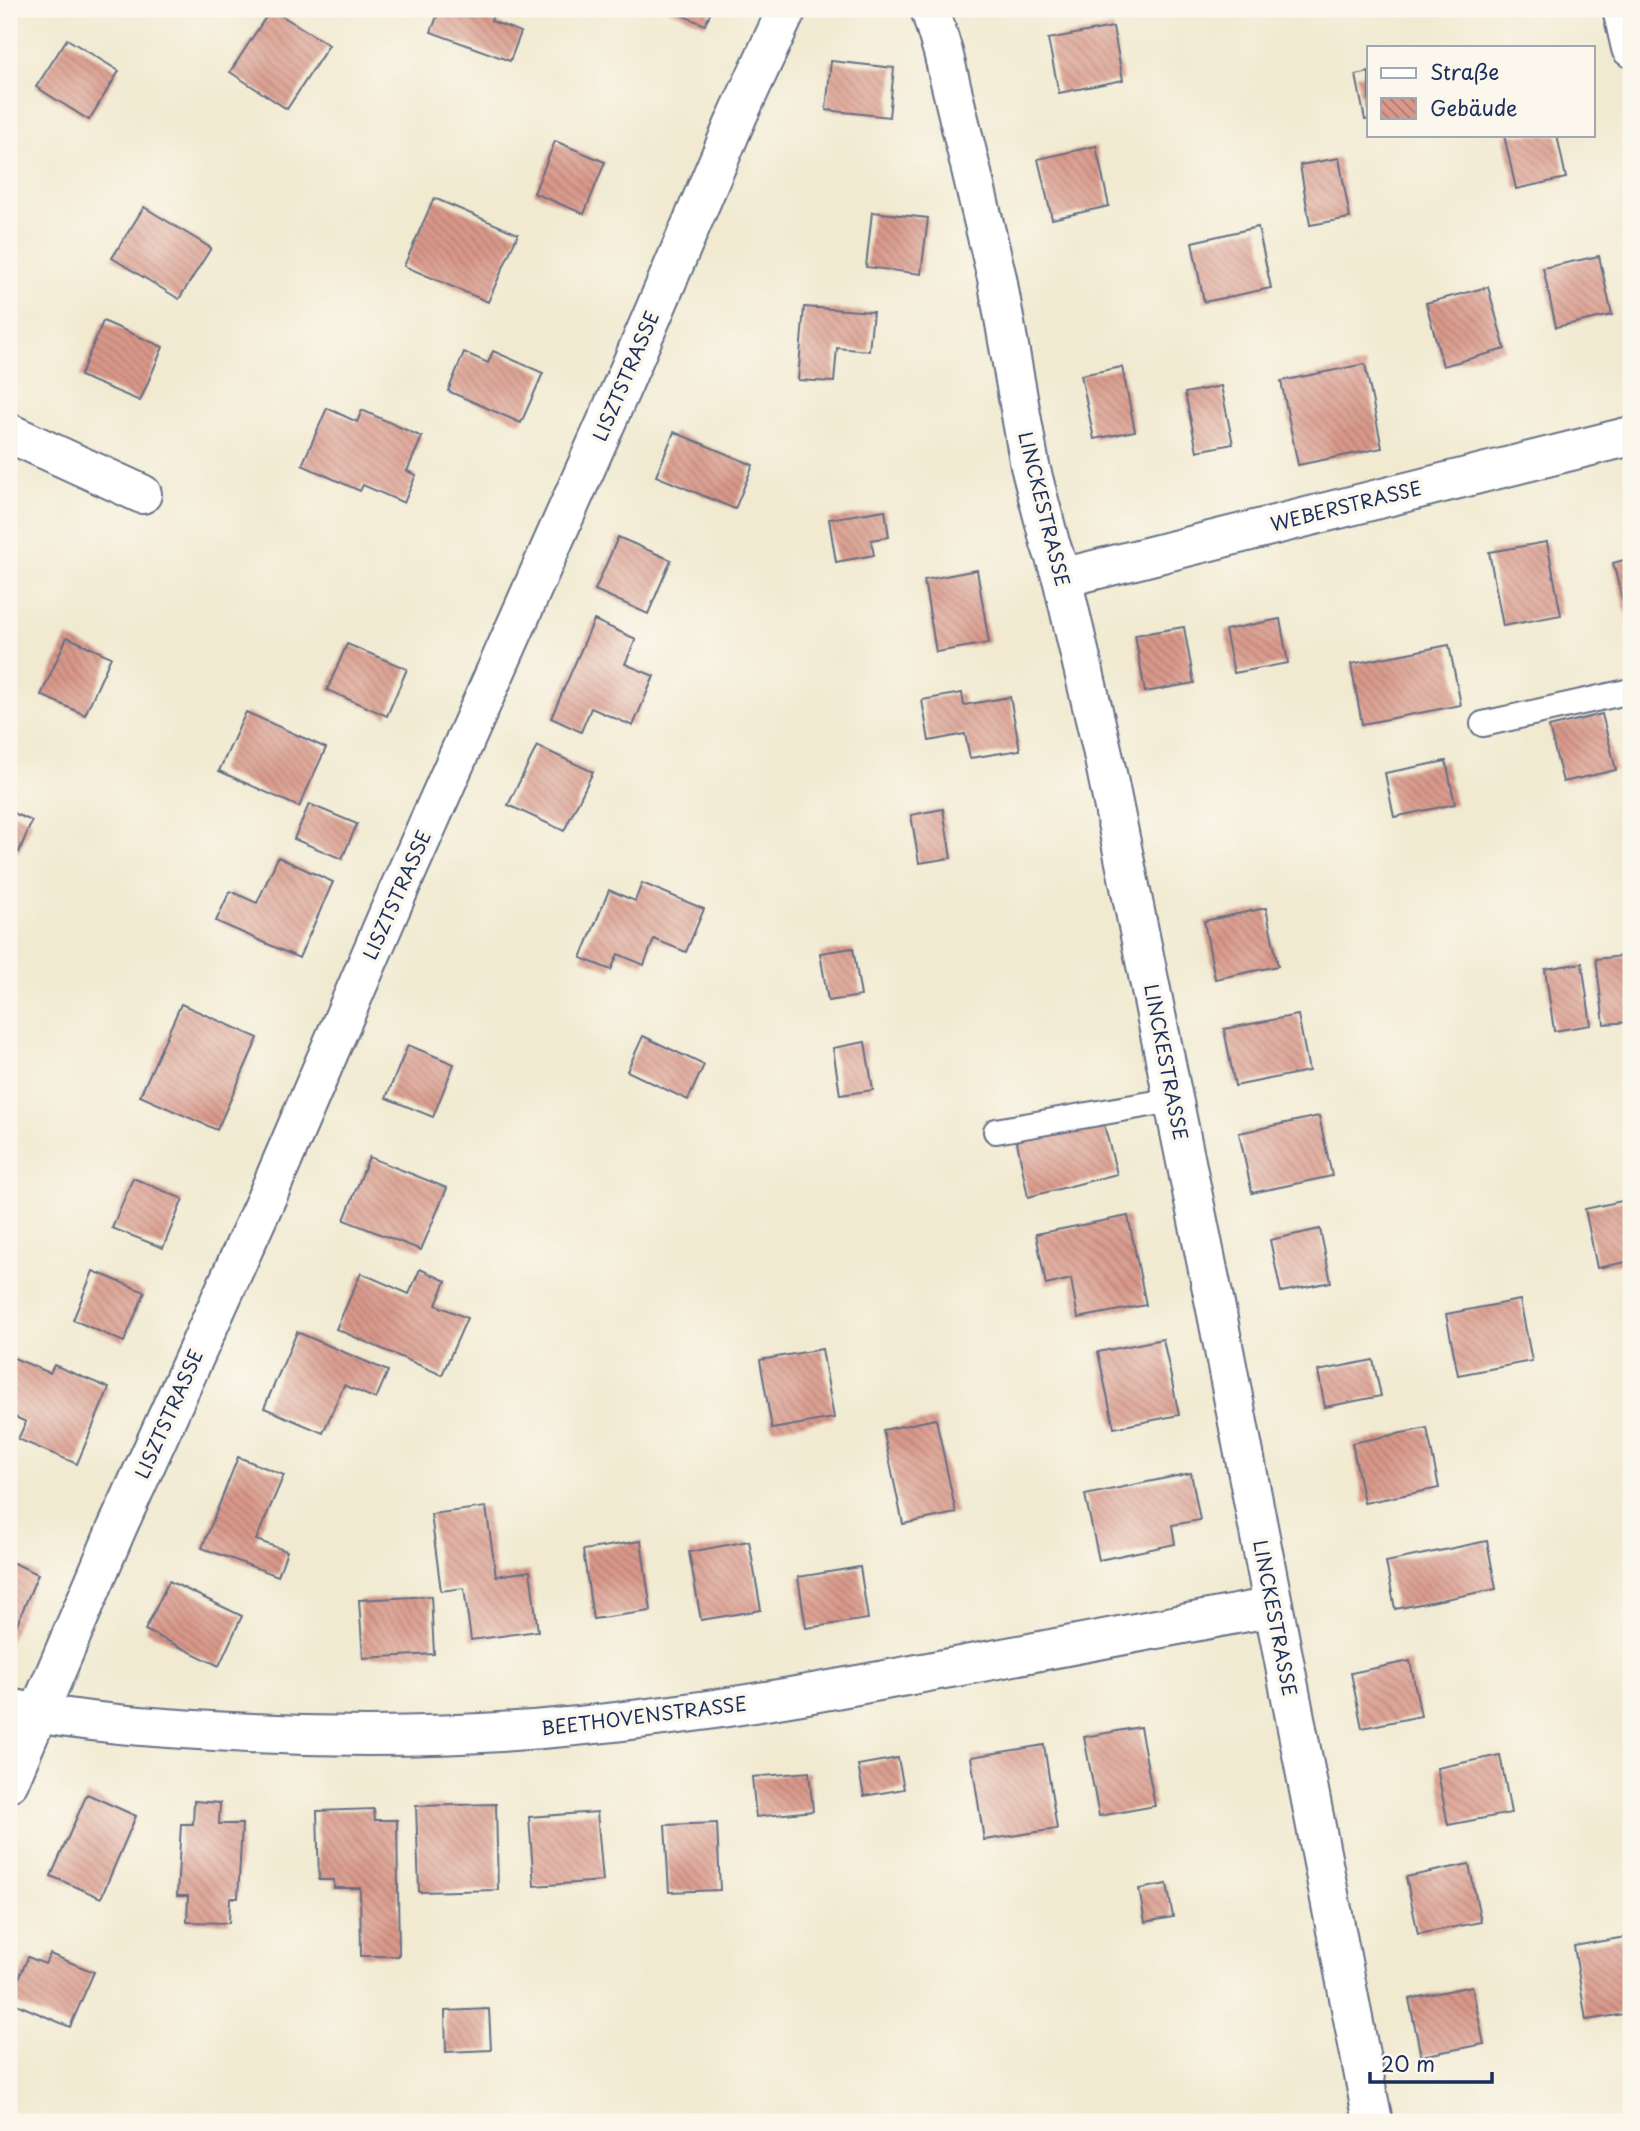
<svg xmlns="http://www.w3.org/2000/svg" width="1640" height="2131" font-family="'Playpen Sans',sans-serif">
<defs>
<pattern id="building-back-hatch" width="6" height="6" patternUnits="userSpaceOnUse" patternTransform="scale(1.75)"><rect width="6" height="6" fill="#d99889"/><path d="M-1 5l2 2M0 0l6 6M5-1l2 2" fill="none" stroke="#af7c73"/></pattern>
</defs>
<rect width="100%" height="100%" fill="#fbf7ec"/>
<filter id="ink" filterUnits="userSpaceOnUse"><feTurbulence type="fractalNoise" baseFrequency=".0143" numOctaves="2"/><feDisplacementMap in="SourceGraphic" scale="14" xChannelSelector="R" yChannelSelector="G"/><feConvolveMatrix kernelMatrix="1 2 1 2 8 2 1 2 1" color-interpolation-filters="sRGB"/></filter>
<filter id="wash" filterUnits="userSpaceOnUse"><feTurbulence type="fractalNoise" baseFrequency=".00686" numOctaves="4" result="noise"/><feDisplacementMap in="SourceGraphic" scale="28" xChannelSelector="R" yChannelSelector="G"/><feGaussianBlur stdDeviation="1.57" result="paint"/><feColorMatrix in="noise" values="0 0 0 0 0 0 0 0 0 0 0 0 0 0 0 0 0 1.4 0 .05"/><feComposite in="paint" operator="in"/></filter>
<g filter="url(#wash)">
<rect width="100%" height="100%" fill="#f1ead1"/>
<g id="blocks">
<g fill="url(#building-back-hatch)">
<polygon points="271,9 329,45 287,109 230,72"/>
<polygon points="440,9 495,9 491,21 521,32 510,61 431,32"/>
<polygon points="667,9 712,9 705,25"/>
<polygon points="1113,27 1123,80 1059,93 1048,39"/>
<polygon points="67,39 119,71 89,120 36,87"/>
<polygon points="831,61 894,68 889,117 826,110"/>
<polygon points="1369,72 1369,119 1365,120 1356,75"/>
<polygon points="1504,135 1557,135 1566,178 1516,189"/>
<polygon points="555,141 605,162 584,214 534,193"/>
<polygon points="1096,146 1109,206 1052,219 1038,159"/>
<polygon points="1339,158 1350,218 1310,225 1300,165"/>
<polygon points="434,198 518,234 488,302 404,266"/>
<polygon points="144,207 211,248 179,299 112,258"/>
<polygon points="872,212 928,218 921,274 866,267"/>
<polygon points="1258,227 1271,288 1204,302 1192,242"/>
<polygon points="1599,256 1612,315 1556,327 1543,268"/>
<polygon points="1488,287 1505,349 1443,366 1426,303"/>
<polygon points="804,307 873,312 869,351 837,348 834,382 798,380"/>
<polygon points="103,321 163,347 140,401 80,376"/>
<polygon points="493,351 543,373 521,423 448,391 464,352 488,363"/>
<polygon points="1365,364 1382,448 1298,465 1281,381"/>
<polygon points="1122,367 1135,431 1094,439 1081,375"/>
<polygon points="1221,386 1233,444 1197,451 1185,393"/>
<polygon points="327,408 357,422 362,410 422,437 407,471 416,475 404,503 363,485 360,491 302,465"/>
<polygon points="674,432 753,465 735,509 656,476"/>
<polygon points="885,510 889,537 871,540 874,555 836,562 829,519"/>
<polygon points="618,537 671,560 648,614 595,590"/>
<polygon points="1547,542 1561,615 1503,626 1489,552"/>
<polygon points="1631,558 1631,625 1629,625 1613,563"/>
<polygon points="977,570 989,643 936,652 924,580"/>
<polygon points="1280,619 1288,663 1234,673 1225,630"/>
<polygon points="594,620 636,639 625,664 654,676 633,726 591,708 581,732 551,718"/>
<polygon points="1184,627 1194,683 1145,692 1135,635"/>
<polygon points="67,637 111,657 85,715 41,695"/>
<polygon points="347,644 407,669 387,716 327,690"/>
<polygon points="1449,645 1461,705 1362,724 1351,664"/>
<polygon points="962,693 964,705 1010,697 1020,750 970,758 965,734 929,741 922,700"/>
<polygon points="246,712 326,748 299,807 219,771"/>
<polygon points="1602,714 1616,770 1563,782 1549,727"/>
<polygon points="537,746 593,772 564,831 508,805"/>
<polygon points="1446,761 1455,804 1394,817 1385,773"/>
<polygon points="309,804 357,824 342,859 294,839"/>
<polygon points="943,809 951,858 919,863 911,815"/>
<polygon points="9,811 32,821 19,852 9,848"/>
<polygon points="278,857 333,882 299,958 216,921 230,891 257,903"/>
<polygon points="642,883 704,909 686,952 654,939 644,965 618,954 611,970 581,958 609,890 635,901"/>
<polygon points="1266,908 1278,966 1215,979 1204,921"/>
<polygon points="853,948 861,996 828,1001 820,953"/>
<polygon points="1631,955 1631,1022 1604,1024 1596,959"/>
<polygon points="1582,963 1591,1025 1554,1031 1545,969"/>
<polygon points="181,1004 258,1038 217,1130 140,1096"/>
<polygon points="1298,1015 1309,1071 1235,1086 1224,1029"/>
<polygon points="643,1036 704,1065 688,1100 627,1071"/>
<polygon points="865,1042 873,1090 840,1095 833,1048"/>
<polygon points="408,1045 454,1064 433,1117 386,1098"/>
<polygon points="1319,1116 1332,1176 1252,1193 1239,1133"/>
<polygon points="1103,1121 1117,1174 1028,1197 1016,1137"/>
<polygon points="369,1157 447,1188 421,1250 344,1220"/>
<polygon points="133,1178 183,1199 163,1248 112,1228"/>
<polygon points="1631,1199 1631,1261 1597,1268 1585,1209"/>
<polygon points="1128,1216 1146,1305 1078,1318 1071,1279 1046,1285 1036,1234"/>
<polygon points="1320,1229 1331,1282 1281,1292 1270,1240"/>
<polygon points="420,1269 446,1281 436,1305 467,1318 442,1375 336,1329 361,1273 409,1294"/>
<polygon points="93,1271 145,1292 124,1342 73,1320"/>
<polygon points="1520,1300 1532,1361 1458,1375 1446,1314"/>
<polygon points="297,1332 388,1371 376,1399 344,1385 323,1433 264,1408"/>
<polygon points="1163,1339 1179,1415 1114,1428 1098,1352"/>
<polygon points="822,1349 834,1418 772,1429 760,1360"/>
<polygon points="9,1356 50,1373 54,1365 109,1388 77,1464 18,1439 26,1422 9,1414"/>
<polygon points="1373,1360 1381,1396 1325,1407 1318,1371"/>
<polygon points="936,1419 956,1513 903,1524 883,1430"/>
<polygon points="1427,1428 1439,1488 1364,1503 1352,1443"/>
<polygon points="238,1457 284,1475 256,1540 287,1551 278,1576 202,1548"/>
<polygon points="1191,1473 1200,1520 1172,1525 1175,1544 1099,1560 1085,1495"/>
<polygon points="486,1507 496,1576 530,1571 538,1631 471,1640 464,1588 441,1591 431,1514"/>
<polygon points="641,1541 651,1611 593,1619 583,1550"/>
<polygon points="749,1541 761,1610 701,1620 689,1552"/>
<polygon points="1487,1541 1496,1589 1395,1609 1386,1562"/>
<polygon points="9,1561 38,1574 9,1643"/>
<polygon points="860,1567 868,1619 806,1628 798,1577"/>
<polygon points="169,1581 242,1616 219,1666 145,1630"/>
<polygon points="431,1596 434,1654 363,1658 359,1600"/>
<polygon points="1410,1661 1421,1716 1362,1728 1351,1673"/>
<polygon points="1140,1727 1155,1806 1099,1816 1084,1737"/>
<polygon points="1044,1745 1057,1829 984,1840 971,1757"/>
<polygon points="1500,1755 1511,1813 1448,1825 1437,1768"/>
<polygon points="898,1758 904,1789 864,1796 858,1765"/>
<polygon points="809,1772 813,1811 756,1817 752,1777"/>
<polygon points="87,1794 136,1816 101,1898 51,1876"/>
<polygon points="194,1801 220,1803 219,1824 242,1824 238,1898 230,1898 229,1923 187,1922 188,1896 177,1896 181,1824 193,1824"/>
<polygon points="496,1804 498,1890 419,1892 416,1806"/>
<polygon points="374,1809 375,1820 397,1820 399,1956 361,1956 360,1888 334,1888 334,1880 319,1880 317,1811"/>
<polygon points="597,1812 603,1881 534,1886 529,1817"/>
<polygon points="717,1823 720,1890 669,1892 665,1825"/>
<polygon points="1469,1864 1481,1922 1418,1934 1406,1877"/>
<polygon points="1167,1884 1173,1917 1145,1922 1139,1889"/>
<polygon points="1631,1936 1631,2013 1586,2020 1574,1946"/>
<polygon points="50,1954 94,1972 70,2027 9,2001 28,1957 45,1964"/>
<polygon points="1472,1986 1484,2044 1421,2056 1409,1999"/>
<polygon points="489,2009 491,2050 446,2052 445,2011"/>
</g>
</g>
</g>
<g filter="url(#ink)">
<use href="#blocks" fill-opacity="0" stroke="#667086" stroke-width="2"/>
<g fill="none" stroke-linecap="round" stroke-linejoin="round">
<defs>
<g id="lane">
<polyline points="1483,724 1631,691"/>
<polyline points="996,1131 1173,1100"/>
</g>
<g id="street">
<polyline points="930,9 943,52 997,278 1030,466 1050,543 1062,578 1102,749 1218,1319 1373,2122"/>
<polyline points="1622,9 1631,48"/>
<polyline points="9,433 142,494"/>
<polyline points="1062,578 1631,436"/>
<path d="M9 1708C82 1723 157 1728 232 1732 370 1740 510 1736 648 1718 756 1705 863 1684 971 1664 1071 1645 1172 1626 1273 1607"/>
<polyline points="9,1782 117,1528 266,1199 393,903 624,382 738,115 787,9"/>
</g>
</defs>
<use href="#lane" stroke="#667086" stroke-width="28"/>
<use href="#street" stroke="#667086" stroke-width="42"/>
<use href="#lane" stroke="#fff" stroke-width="24"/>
<use href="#street" stroke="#fff" stroke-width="38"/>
</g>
</g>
<g text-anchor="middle" stroke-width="7" stroke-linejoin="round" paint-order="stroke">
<g font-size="19" fill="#1b2f5e" stroke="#fbf7ec">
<text transform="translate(626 376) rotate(-67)" y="7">LISZTSTRASSE</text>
<text transform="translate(1346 506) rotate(-14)" y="7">WEBERSTRASSE</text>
<text transform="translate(1044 509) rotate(76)" y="7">LINCKESTRASSE</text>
<text transform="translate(397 895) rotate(-66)" y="7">LISZTSTRASSE</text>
<text transform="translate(1166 1062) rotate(79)" y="7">LINCKESTRASSE</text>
<text transform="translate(169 1414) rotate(-66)" y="7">LISZTSTRASSE</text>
<text transform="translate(1275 1618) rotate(79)" y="7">LINCKESTRASSE</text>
<text transform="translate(644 1716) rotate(-7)" y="7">BEETHOVENSTRASSE</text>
</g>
</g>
<rect width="1640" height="2131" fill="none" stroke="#fbf7ec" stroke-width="35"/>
<rect x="1367" y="46" width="228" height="91" fill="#fbf7ec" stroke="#a1a7b3" stroke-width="2"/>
<rect x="1381" y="68" width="35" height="10" fill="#ffffff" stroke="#a1a7b3" stroke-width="2"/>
<text x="1430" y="80" font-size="21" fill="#1b2f5e">Straße</text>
<rect x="1381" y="98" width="35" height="21" fill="url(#building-back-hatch)" stroke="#a1a7b3" stroke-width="2"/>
<text x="1430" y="116" font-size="21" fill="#1b2f5e">Gebäude</text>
<path d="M1370 2072v10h122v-10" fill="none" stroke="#1b2f5e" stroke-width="3.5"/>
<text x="1381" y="2072" font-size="21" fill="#1b2f5e" stroke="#fbf7ec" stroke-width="5" paint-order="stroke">20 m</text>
</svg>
